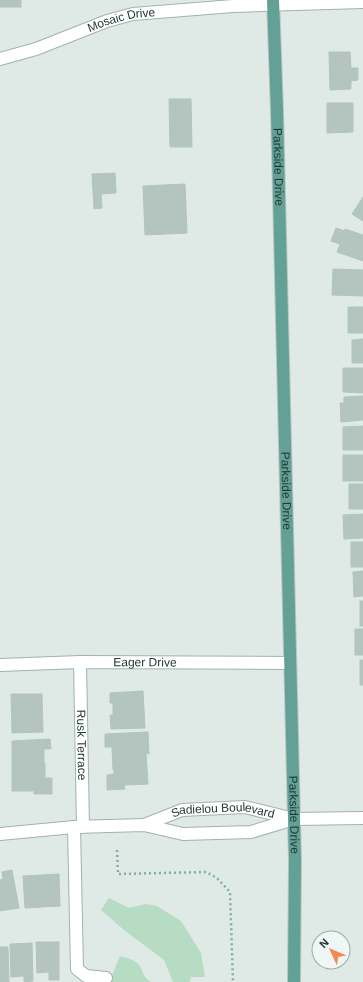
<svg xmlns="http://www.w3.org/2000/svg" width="363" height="982" font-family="Arial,sans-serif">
<rect width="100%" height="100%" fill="#dfeae6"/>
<g fill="#b7dcc4">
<polygon points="109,898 129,908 146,904 157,906 181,921 201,953 205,977 191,977 190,982 173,982 164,960 124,930 101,910"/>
<path d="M120 956C127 958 136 960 140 966 144 974 143 977 151 982H112L111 978Z"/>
</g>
<g fill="#b4c5bf" stroke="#b1c4be">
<rect x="0" y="0" width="21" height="7"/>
<polygon points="329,52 350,52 351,68 358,68 358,80 351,81 351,89 330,90"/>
<polygon points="169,99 191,99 192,147 170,147"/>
<polygon points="327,103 353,103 353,132 327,133"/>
<polygon points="115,173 116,193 101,194 102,208 94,209 92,174"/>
<polygon points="185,184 187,233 145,235 143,186"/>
<polygon points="363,197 363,221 352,214"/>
<polygon points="336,228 345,231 345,229 363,235 363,261 337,252 340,244 331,241"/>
<polygon points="333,269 363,270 363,296 332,295"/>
<rect x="348" y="307" width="15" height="26"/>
<polygon points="363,339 363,363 352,363 352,340"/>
<polygon points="343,368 363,368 363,393 343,392"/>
<polygon points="363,396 363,420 341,422 340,403 344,403 344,397"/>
<polygon points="363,426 363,450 343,450 343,427"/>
<rect x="343" y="455" width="20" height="26"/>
<rect x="349" y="484" width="14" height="25"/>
<polygon points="363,514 363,538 344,539 343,515"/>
<rect x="351" y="542" width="12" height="25"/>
<polygon points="363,571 363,596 354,597 353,572"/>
<rect x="360" y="601" width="3" height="25"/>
<rect x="355" y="629" width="8" height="26"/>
<rect x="360" y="660" width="3" height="25"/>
<polygon points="143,691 145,728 111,729 110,715 113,715 113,703 110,703 110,693"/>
<polygon points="11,694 42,694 43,732 12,733"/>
<polygon points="148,732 149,754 146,753 148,784 124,785 125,789 107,790 107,775 114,774 114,770 113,770 112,747 105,747 105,734"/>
<polygon points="50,739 51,749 44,749 44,762 40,763 45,763 45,778 52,778 52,794 34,794 34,790 32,791 12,791 12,741"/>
<polygon points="12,870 19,908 0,911 0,880 3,879 2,872"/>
<polygon points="59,874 60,906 25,908 23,876"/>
<polygon points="36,942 59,942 59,980 49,980 49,972 37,973"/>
<polygon points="32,943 33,981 24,982 24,976 11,977 10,944"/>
<polygon points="0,947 8,947 9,982 0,982"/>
</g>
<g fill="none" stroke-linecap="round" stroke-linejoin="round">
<defs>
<g id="minor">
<path id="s1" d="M0 59 36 49 107 21 133 14 233 6 363 2"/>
<path id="s2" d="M80 662 83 827"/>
<path id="s3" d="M0 665 80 662 290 663"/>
<path id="s4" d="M144 825 182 810 245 807 294 819 363 818"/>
<polyline points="74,827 77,969 86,976 106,978"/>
<polyline points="0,834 74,827 144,825 183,834 251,832 294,819"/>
</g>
<g id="major">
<path id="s5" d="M273 0 277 111 295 861 294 982"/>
</g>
</defs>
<use href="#minor" stroke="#a2b2ad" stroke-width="14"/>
<use href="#major" stroke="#bcc4c2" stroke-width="14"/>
<polyline stroke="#7faea3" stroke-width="2.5" stroke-dasharray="2 3" stroke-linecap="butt" points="117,850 118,874 206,872 217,878 230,892 233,982"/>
<use href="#minor" stroke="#fff" stroke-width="12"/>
<use href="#major" stroke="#63a096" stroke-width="12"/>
</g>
<g text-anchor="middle" stroke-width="4" stroke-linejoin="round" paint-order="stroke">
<g font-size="12" fill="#203a35" stroke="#eff7f4">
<text dy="4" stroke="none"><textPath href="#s1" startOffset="128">Mosaic Drive</textPath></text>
<text dy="4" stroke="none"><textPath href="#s5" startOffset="167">Parkside Drive</textPath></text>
<text dy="4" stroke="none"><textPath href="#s5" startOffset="491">Parkside Drive</textPath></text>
<text dy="4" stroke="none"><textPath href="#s3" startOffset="145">Eager Drive</textPath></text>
<text dy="4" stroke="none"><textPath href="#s2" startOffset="83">Rusk Terrace</textPath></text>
<text dy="4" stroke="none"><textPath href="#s5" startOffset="815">Parkside Drive</textPath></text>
<text dy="4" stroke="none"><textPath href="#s4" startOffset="82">Sadielou Boulevard</textPath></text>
</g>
</g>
<g transform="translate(331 950) rotate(314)"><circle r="19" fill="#eff7f4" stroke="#9caba8"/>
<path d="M0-3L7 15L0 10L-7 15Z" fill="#f38954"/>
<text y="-6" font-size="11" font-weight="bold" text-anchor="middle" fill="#203a35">N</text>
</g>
</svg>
